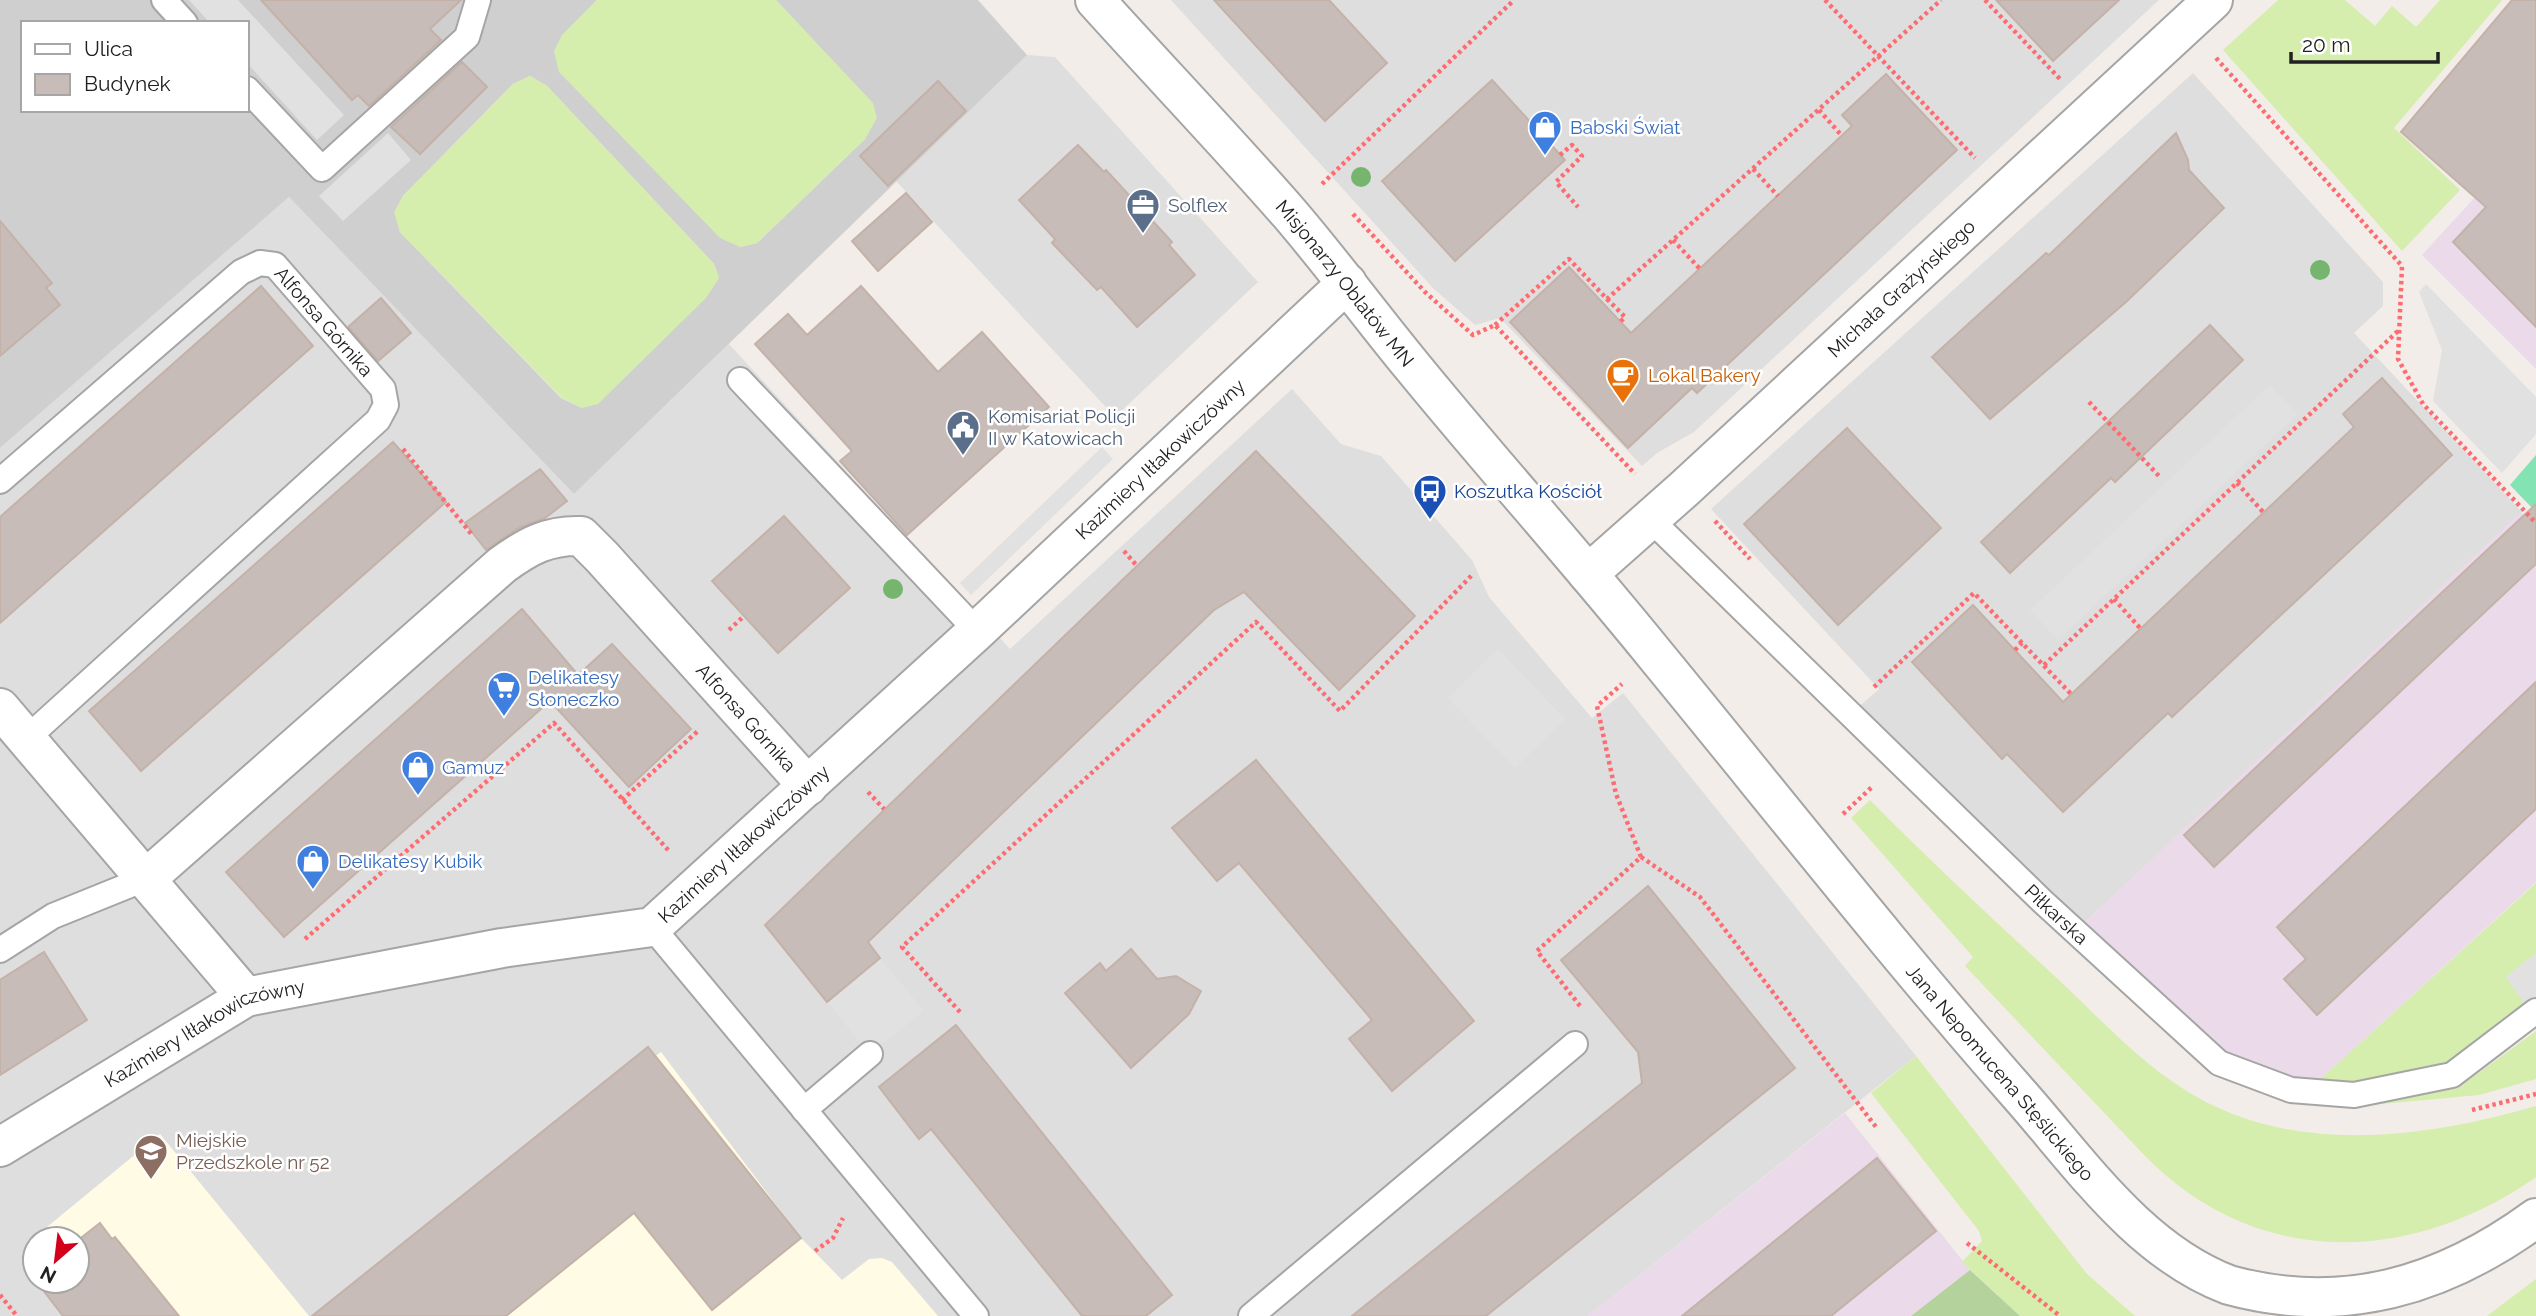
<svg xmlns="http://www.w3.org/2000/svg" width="2536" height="1316" font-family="Raleway,sans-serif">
<rect width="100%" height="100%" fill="#f2ede8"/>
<g fill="#dfdedf" fill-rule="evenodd">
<polygon points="1171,0 2159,0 1694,432 1657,453 1642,466 1500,318 1475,325 1433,288"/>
<polygon points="1027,55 1055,57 1258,282 1115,417 896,181"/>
<polygon points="2193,73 2383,282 2383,306 2354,333 2522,512 2080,927 1854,711 1879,689 1711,509"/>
<path d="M289 197 574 494 729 344 1010 649 1292 389 1341 444 1381 456 1472 560 1489 597 1592 718 1623 693 1916 1056 1588 1316H0V448ZM35 1239H77V1281H35Z"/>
</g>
<g fill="#ebdaea">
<polygon points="2523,145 2536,157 2536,369 2422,255"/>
<polygon points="2521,512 2536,527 2536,882 2314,1085 2222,1058 2080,927"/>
<polygon points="1845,1113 1970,1270 1911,1316 1588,1316"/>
</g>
<g fill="#fffbe4">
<polygon points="661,1052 801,1238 842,1280 869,1259 882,1258 892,1262 938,1316 313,1316"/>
<polygon points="160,1134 309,1316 68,1316 56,1306 36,1281 77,1281 77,1239 57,1239 47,1227"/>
</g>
<path fill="#cfcfcf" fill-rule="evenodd" d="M0 0H597L562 36 740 247 757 243 865 139 872 103 776 0H978L1027 55 574 494 289 197 0 448ZM23 23H247V110H23ZM530 76 547 86 714 264 719 278 582 408 561 398 400 232 395 212 403 196 513 84Z"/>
<g fill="#d5edad">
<polygon points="597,0 776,0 873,103 877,118 865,139 757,243 740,247 720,238 559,72 554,51 562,35"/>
<polygon points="2278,0 2345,0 2375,26 2392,6 2416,27 2440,0 2502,0 2394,128 2460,190 2402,251 2223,50"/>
<polygon points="530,76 547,86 714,264 719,278 706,298 598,404 582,408 562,398 400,232 394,212 403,196 513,84"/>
<path d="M1870 800C1932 863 1997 923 2062 983 2100 1019 2138 1060 2182 1088 2287 1157 2422 1139 2536 1106V1177C2412 1264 2259 1270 2147 1158L1965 966 1973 957 1851 818Z"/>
<polygon points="2536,883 2536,953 2506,977 2525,1004 2450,1062 2357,1082 2314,1085"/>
<polygon points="2536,1031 2536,1079 2479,1095 2359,1106 2462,1085"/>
<polygon points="1916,1056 2087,1274 2135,1316 2020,1316 1962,1262 1982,1241 1979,1231 1871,1093"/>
<polygon points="2536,1279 2536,1316 2487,1316"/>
</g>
<polygon fill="#b3d29c" points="1970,1270 2020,1316 1911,1316"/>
<polygon fill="#84e3b2" points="2536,455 2536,512 2510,485"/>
<g fill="#e1e1e1">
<polygon points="189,0 238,0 344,115 317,140 247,63 247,23 210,23"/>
<polygon points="388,133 411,160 343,221 319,196"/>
<polygon points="2426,284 2536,397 2536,434 2502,473 2433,401 2442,350 2419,292"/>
<polygon points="2270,385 2298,414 2058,640 2030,610"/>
<polygon points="1102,447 1113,459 971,595 960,583"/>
<polygon points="1498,649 1565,719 1515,768 1448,698"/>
<polygon points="2536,953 2536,1020 2506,977"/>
<polygon points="880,958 924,1011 870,1054 827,1002"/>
</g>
<g fill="#c7bcb7" stroke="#c4b2a9" stroke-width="2">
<polygon points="261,0 461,0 430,29 441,40 369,106 358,95 352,100"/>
<polygon points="1214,0 1329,0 1387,63 1325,121"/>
<polygon points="1996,0 2119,0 2053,61"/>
<polygon points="2512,0 2536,0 2536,327 2453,242 2486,207 2401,132"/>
<polygon points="462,62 487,87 420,154 391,127"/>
<polygon points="1886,74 1957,150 1697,393 1692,388 1628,448 1510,322 1569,267 1631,333 1852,126 1842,115"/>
<polygon points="1492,80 1565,160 1455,261 1382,181"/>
<polygon points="938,81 966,111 888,186 860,156"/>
<polygon points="2176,133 2188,160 2189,170 2224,208 2126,302 1990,419 1932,357 2046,253 2049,255"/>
<polygon points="1078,145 1104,172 1106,170 1172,242 1169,245 1195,275 1137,327 1101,287 1097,290 1052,243 1055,239 1019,200"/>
<polygon points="906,193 932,222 878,271 852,241"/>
<polygon points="0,221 52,283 46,288 60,305 0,356"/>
<polygon points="261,286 313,346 0,623 0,517"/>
<polygon points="861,286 938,372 982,332 1049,407 907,535 840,461 852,451 755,344 788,314 807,335"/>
<polygon points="381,298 411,333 378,361 348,327"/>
<polygon points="2210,325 2243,360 2115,482 2111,478 2010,573 1981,542"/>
<polygon points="2382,378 2452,455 2172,717 2168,713 2063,812 2007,754 2002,759 1912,662 1973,605 2063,702 2354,427 2343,414"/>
<polygon points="1847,428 1941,528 1838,625 1744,524"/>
<polygon points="393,442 446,502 141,771 89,711"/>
<polygon points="1256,451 1415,616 1339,690 1244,592 1214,610 868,942 880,958 827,1002 765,925"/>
<polygon points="540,469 567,501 545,518 519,528 486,550 465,523"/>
<polygon points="2536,504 2536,564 2214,867 2184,835"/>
<polygon points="784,516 850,588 778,653 712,581"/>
<polygon points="522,609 578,675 612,644 691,729 629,787 550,701 284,937 226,872"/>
<polygon points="2536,682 2536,809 2317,1015 2284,979 2306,959 2277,927"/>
<polygon points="1256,760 1474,1021 1392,1091 1349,1039 1372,1020 1239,863 1217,881 1172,828"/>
<polygon points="1648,886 1795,1068 1486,1316 1352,1316 1642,1083 1638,1052 1561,960"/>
<polygon points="1131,949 1157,979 1176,976 1201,991 1189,1014 1131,1068 1065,993 1100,963 1106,971"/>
<polygon points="44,952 87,1020 0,1075 0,980"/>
<polygon points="956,1025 1172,1295 1146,1316 1082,1316 931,1129 919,1139 879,1087"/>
<polygon points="648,1047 801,1238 712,1310 634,1213 506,1316 312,1316"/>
<polygon points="1877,1158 1936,1231 1831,1316 1682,1316"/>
<polygon points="100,1223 112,1239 115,1237 179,1316 63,1316 36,1281 77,1281 77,1241"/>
</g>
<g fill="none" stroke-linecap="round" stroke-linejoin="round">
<defs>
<g id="service">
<polyline points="164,0 185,23"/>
<polyline points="247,89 322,169 467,37 478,0"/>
<polyline points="740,380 977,631"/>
<path id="s1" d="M0 481 241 272 260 263 275 265 383 389 386 405 378 420 26 739"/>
<path id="s2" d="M1650 519 2042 901 2219 1063 2291 1090 2354 1095 2452 1075 2536 1011"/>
<polyline points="652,927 976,1316"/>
<polyline points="0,950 53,916 147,878"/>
<polyline points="804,1110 870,1054"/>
<polyline points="1251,1316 1575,1044"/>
</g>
<g id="minor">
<path id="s3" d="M1588 574 1684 489 2213 0"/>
<polyline points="0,708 246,997"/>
<path id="s4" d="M147 878 502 565C528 546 548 535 581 536L602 557 808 786"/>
<path id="s5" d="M0 1147 246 997 502 948 652 927 977 631 1347 283"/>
</g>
<g id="tertiary">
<path id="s6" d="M1095 0C1159 71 1226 141 1289 213 1332 263 1370 315 1412 366 1492 464 1577 558 1657 657 1777 803 1893 951 2018 1093 2080 1163 2139 1251 2229 1285 2343 1316 2443 1286 2536 1218"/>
</g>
</defs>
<use href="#service" stroke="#a5a5a5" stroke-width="28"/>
<use href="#minor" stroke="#a5a5a5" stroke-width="42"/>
<use href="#tertiary" stroke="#a5a5a5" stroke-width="42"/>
<g stroke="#fe6c71" stroke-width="4.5" stroke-dasharray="3.5 3.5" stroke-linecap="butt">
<polyline points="1825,0 1975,158"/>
<polyline points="1985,0 2060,79"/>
<polyline points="2216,58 2402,266 2398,359 2423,404 2536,523"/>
<polyline points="1819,110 1842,136"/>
<polyline points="1560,155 1572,145 1582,156 1556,182 1578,207"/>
<polyline points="1753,169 1778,196"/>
<polyline points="1322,184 1514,0"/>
<polyline points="1353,214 1425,292 1473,335 1495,325 1635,474"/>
<polyline points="1673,240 1700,269"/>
<polyline points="1607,299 1625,317 1620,322"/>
<polyline points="1495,325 1569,259 1607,299 1941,0"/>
<polyline points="2089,402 2159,476"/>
<polyline points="403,449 472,535"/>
<polyline points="2237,483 2263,512"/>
<polyline points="1715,521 1750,559"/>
<polyline points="1124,551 1137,566"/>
<polyline points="2114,599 2140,628"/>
<polyline points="729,630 744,616"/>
<polyline points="2015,650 2022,643"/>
<polyline points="2044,665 2399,330"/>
<polyline points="1874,687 1974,593 2071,694"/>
<polyline points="868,792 884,809"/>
<polyline points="622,800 699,730"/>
<polyline points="1843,814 1872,787"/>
<polyline points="1641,857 1700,897 1876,1127"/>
<polyline points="305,939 554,723 669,851"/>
<polyline points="1580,1006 1537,951 1641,857 1616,794 1597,706 1622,684"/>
<polyline points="960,1012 902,947 1256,622 1340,711 1473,574"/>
<polyline points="2472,1110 2536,1094"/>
<polyline points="1967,1243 2060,1316"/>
<polyline points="815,1251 833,1238 843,1218"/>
<polyline points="0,1295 17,1316"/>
</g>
<use href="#service" stroke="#fff" stroke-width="24"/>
<use href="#minor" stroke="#fff" stroke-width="38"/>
<use href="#tertiary" stroke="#fff" stroke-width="38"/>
</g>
<g fill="#75b56d">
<circle cx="1361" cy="177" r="10"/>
<circle cx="2320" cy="270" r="10"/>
<circle cx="893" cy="589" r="10"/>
</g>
<defs>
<symbol id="shop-pin" viewBox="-11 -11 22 30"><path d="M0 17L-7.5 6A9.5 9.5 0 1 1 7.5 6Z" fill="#3f7fe0" stroke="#fff"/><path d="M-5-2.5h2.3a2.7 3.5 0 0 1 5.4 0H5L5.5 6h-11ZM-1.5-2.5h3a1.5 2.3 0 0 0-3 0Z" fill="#fff"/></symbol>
<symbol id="office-pin" viewBox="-11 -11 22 30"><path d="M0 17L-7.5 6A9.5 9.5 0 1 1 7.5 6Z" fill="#5c6f8a" stroke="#fff"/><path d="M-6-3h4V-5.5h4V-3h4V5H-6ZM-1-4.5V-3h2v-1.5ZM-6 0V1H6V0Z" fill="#fff"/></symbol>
<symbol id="cafe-pin" viewBox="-11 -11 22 30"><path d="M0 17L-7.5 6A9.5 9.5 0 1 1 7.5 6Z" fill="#e8710a" stroke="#fff"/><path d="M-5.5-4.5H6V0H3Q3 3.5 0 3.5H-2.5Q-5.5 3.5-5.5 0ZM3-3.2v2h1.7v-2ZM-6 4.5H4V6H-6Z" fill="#fff"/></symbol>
<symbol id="civic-pin" viewBox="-11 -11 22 30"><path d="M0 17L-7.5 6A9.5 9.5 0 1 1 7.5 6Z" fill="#5c6f8a" stroke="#fff"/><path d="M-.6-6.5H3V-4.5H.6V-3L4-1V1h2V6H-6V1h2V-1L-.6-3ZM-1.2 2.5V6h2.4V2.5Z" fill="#fff"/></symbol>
<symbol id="bus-pin" viewBox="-11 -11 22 30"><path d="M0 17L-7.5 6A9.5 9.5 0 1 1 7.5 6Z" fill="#1a4fb4" stroke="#fff"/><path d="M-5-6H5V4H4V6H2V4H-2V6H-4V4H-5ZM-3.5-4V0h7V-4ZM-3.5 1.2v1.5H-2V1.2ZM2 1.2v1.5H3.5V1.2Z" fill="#fff"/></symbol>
<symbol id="supermarket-pin" viewBox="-11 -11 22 30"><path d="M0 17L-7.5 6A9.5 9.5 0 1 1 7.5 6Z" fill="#3f7fe0" stroke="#fff"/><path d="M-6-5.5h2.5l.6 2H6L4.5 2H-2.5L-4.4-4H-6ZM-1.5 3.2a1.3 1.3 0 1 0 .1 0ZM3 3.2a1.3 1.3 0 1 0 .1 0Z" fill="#fff"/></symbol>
<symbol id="school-pin" viewBox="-11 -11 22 30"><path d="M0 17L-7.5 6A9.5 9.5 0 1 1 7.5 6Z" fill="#8d6e63" stroke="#fff"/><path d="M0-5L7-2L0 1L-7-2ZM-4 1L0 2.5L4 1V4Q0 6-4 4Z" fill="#fff"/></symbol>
</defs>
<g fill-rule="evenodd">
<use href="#shop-pin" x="1526" y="108" width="38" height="52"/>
<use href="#office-pin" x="1124" y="186" width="38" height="52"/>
<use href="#cafe-pin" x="1604" y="356" width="38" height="52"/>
<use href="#civic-pin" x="944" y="408" width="38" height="52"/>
<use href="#bus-pin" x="1411" y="472" width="38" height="52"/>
<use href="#supermarket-pin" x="485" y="669" width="38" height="52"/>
<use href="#shop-pin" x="399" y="748" width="38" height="52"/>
<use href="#shop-pin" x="294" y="842" width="38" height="52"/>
<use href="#school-pin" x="132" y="1132" width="38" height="52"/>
</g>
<g text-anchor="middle" stroke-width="5" stroke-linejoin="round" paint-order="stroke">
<g font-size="19" fill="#366cbe" stroke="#fff" text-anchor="start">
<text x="1570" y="134">Babski Świat</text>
<text x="528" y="684">Delikatesy<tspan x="528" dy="22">Słoneczko</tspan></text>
<text x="442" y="774">Gamuz</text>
<text x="338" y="868">Delikatesy Kubik</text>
</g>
<g font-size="19" fill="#4e5e75" stroke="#fff" text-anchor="start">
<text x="1168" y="212">Solflex</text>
<text x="988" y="423">Komisariat Policji<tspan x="988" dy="22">II w Katowicach</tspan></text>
</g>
<g font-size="19" fill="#212121" stroke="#fff">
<text dy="7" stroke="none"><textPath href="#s6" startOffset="378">Misjonarzy Oblatów MN</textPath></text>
<text dy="7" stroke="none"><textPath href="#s3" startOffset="424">Michała Grażyńskiego</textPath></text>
<text dy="7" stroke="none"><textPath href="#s1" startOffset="430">Alfonsa Górnika</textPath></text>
<text dy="7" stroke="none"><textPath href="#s5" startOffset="1391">Kazimiery Iłłakowiczówny</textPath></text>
<text dy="7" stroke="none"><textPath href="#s4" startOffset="805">Alfonsa Górnika</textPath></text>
<text dy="7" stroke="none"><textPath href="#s5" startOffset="824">Kazimiery Iłłakowiczówny</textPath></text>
<text dy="7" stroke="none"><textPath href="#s2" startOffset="567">Piłkarska</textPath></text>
<text dy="7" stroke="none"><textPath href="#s5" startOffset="236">Kazimiery Iłłakowiczówny</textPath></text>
<text dy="7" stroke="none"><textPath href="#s6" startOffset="1404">Jana Nepomucena Stęślickiego</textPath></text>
</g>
<g font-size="19" fill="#c56008" stroke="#fff" text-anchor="start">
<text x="1648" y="382">Lokal Bakery</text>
</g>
<g font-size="19" fill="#164399" stroke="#fff" text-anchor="start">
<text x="1454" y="498">Koszutka Kościół</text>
</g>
<g font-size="19" fill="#785e54" stroke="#fff" text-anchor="start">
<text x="176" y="1147">Miejskie<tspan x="176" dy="22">Przedszkole nr 52</tspan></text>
</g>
</g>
<rect x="21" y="21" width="228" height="91" fill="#ffffff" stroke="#a6a6a6" stroke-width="2"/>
<rect x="35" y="44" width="35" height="10" fill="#ffffff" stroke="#a6a6a6" stroke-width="2"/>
<text x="84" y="56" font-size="21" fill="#212121">Ulica</text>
<rect x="35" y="74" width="35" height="21" fill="#c7bcb7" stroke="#a6a6a6" stroke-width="2"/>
<text x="84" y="91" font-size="21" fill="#212121">Budynek</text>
<g transform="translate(56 1260) rotate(208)"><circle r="33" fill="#ffffff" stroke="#a6a6a6" stroke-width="2"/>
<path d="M0-5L12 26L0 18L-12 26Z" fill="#d3001c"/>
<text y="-10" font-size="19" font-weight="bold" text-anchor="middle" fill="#212121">N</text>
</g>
<path d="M2291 52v10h147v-10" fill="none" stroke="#212121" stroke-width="3.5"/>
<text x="2302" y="52" font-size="21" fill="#212121" stroke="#ffffff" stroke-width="5" paint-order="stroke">20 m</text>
</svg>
